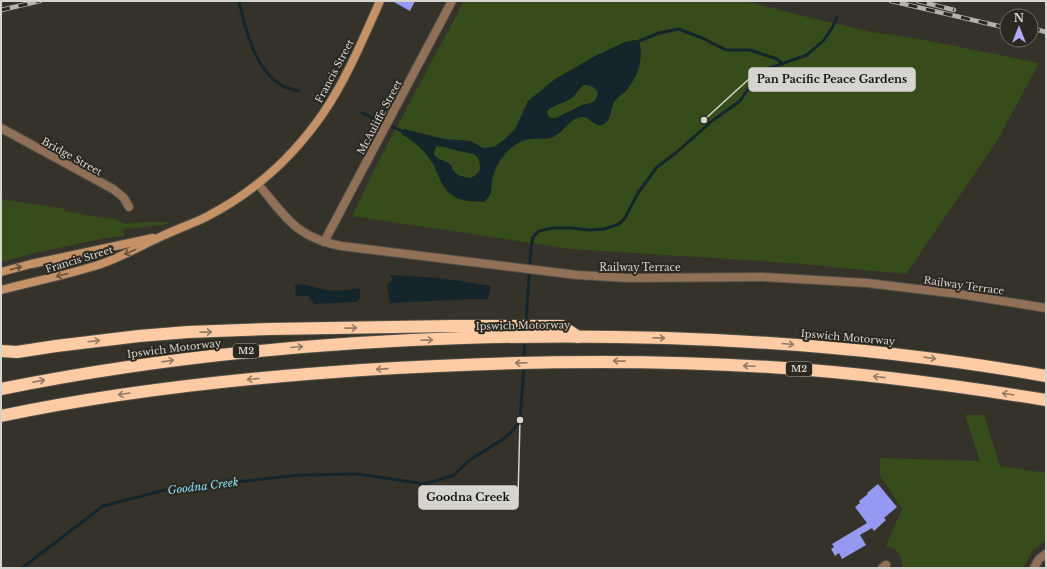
<svg xmlns="http://www.w3.org/2000/svg" width="1047" height="569" font-family="'Libre Baskerville',serif">
<rect width="100%" height="100%" fill="#353229"/>
<g fill="#364d1b">
<polygon points="464,1 744,1 819,20 872,32 919,39 1039,63 997,141 906,274 791,263 571,249 352,216 377,164"/>
<polygon points="1,199 65,209 64,211 109,219 110,217 126,224 141,222 171,222 163,225 123,229 124,236 106,238 35,253 1,262"/>
<path d="M965 415H984L1000 466 1046 473V540L1033 550 1023 568 903 567C901 556 898 548 886 546L902 509 880 475V458L980 461Z"/>
</g>
<g fill="#14252b" fill-rule="evenodd">
<path d="M634 40 639 41C644 60 638 77 625 92 621 96 617 97 614 102 611 109 611 120 604 124 594 129 591 117 582 117 571 117 563 133 553 137 546 140 538 138 532 139 524 139 515 144 510 149 501 157 494 169 492 181 491 191 493 194 484 202 474 201 460 202 452 195 442 188 439 176 434 166 427 153 415 141 401 134L404 129 444 139 471 141 483 148 494 147 505 139 515 129 528 101 555 79 595 56 625 42ZM584 85C591 85 594 87 598 92L597 97 594 102 582 105 556 118H552L548 116 547 113 548 110C556 104 566 103 573 97 577 94 577 90 584 85ZM437 146C444 147 449 148 455 150 467 154 480 150 480 167 480 173 475 176 470 178 464 177 457 176 453 170 452 169 452 166 451 165 445 158 427 160 437 146Z"/>
<polygon points="390,275 440,278 491,286 488,299 473,299 390,303 387,285 393,280"/>
<path d="M300 284C312 286 323 290 335 291 344 291 353 287 360 289V298L357 302 314 304 308 296H296L295 286Z"/>
</g>
<g fill="none" stroke-linecap="round" stroke-linejoin="round">
<g stroke="#14252b" stroke-width="3">
<path d="M239 1C245 29 255 69 281 85 286 88 293 89 299 91"/>
<polyline points="639,41 659,33 679,29 702,38 726,50 750,50 777,59 783,64"/>
<polyline points="362,113 379,121"/>
<polyline points="393,127 406,133"/>
<polyline points="526,323 531,247 533,237 539,231 552,228 572,228 589,230 604,229 619,224 625,218 638,193 657,167 677,152 712,121 740,101 754,80 764,70 807,55 824,40 832,28 837,17"/>
<polyline points="524,359 525,339"/>
<polyline points="22,568 103,506 165,490 299,475 358,474 425,484 454,475 470,460 503,439 513,430 520,420 524,365"/>
</g>
</g>
<g fill="#9699f0">
<polygon points="392,1 415,1 410,11"/>
<polygon points="878,484 897,507 884,518 886,520 874,531 872,528 860,535 866,545 842,559 839,553 835,556 831,549 834,547 832,544 867,523 855,507 860,503 859,501 868,494 867,493"/>
</g>
<g fill="none" stroke-linecap="round" stroke-linejoin="round">
<defs>
<g id="minor">
<polyline points="1,128 113,189 124,198 129,207"/>
<path d="M258 184C286 217 295 237 341 246L577 275 629 278 763 277 867 283 959 294 1046 308"/>
<polyline points="324,242 452,1"/>
<polyline points="882,568 886,565"/>
<polyline points="1034,568 1039,559 1046,554"/>
</g>
<g id="secondary">
<polyline points="1,272 31,264 153,238"/>
<path d="M1 290C34 281 68 275 101 264 121 257 139 247 158 238 174 230 190 225 206 217 253 193 294 156 324 112 347 78 363 39 380 1"/>
</g>
<g id="motorway">
<polyline points="1,351 17,352 56,346 139,336 188,332 270,329 453,326 562,326 578,337"/>
<path d="M1 389C154 358 306 343 462 338 658 332 853 342 1046 376"/>
<path d="M1 416C120 391 241 378 362 370 503 361 644 358 784 368 872 374 959 386 1046 400"/>
</g>
</defs>
<use href="#minor" stroke="#524f47" stroke-width="10"/>
<use href="#secondary" stroke="#524f47" stroke-width="10"/>
<use href="#motorway" stroke="#524f47" stroke-width="14"/>
<use href="#minor" stroke="#907056" stroke-width="8"/>
<use href="#secondary" stroke="#c59267" stroke-width="8"/>
<use href="#motorway" stroke="#fdcca5" stroke-width="12"/>
<defs>
<g id="rail">
<polyline points="891,1 1007,28"/>
<polyline points="918,1 954,10"/>
<polyline points="1,10 40,1"/>
<polyline points="1031,28 1046,32"/>
</g>
</defs>
<use href="#rail" stroke="#b4b1ab" stroke-width="4.5"/>
<use href="#rail" stroke="#2b2820" stroke-width="3" stroke-dasharray="9" stroke-linecap="butt"/>
</g>
<defs><path id="oneway-shaft" d="M-6 0H5M1.5-3L5.5 0L1.5 3" fill="none" stroke-width="1.6" stroke-linecap="round" stroke-linejoin="round"/></defs>
<g stroke="#69523c">
<use href="#oneway-shaft" transform="translate(130 252) rotate(156)"/>
<use href="#oneway-shaft" transform="translate(16 268) rotate(-16)"/>
<use href="#oneway-shaft" transform="translate(62 275) rotate(165)"/>
</g>
<g stroke="#947a62">
<use href="#oneway-shaft" transform="translate(351 328) rotate(-1)"/>
<use href="#oneway-shaft" transform="translate(206 332) rotate(-2)"/>
<use href="#oneway-shaft" transform="translate(659 338) rotate(1)"/>
<use href="#oneway-shaft" transform="translate(427 340) rotate(-2)"/>
<use href="#oneway-shaft" transform="translate(94 341) rotate(-7)"/>
<use href="#oneway-shaft" transform="translate(788 344) rotate(5)"/>
<use href="#oneway-shaft" transform="translate(297 347) rotate(-5)"/>
<use href="#oneway-shaft" transform="translate(930 358) rotate(8)"/>
<use href="#oneway-shaft" transform="translate(168 361) rotate(-8)"/>
<use href="#oneway-shaft" transform="translate(619 361) rotate(-179)"/>
<use href="#oneway-shaft" transform="translate(521 363) rotate(178)"/>
<use href="#oneway-shaft" transform="translate(749 366) rotate(-177)"/>
<use href="#oneway-shaft" transform="translate(382 369) rotate(176)"/>
<use href="#oneway-shaft" transform="translate(879 377) rotate(-174)"/>
<use href="#oneway-shaft" transform="translate(253 379) rotate(175)"/>
<use href="#oneway-shaft" transform="translate(39 381) rotate(-11)"/>
<use href="#oneway-shaft" transform="translate(124 394) rotate(171)"/>
<use href="#oneway-shaft" transform="translate(1008 394) rotate(-171)"/>
</g>
<g text-anchor="middle" stroke-width="4" stroke-linejoin="round" paint-order="stroke">
<g fill="#2b2820" stroke="#a3a09a" stroke-width="1">
<rect x="233" y="344" width="26" height="14" rx="3"/>
<rect x="786" y="362" width="26" height="14" rx="3"/>
</g>
<g font-size="9" font-weight="bold" fill="#d6d4cf">
<text x="246" y="354">M2</text>
<text x="799" y="372">M2</text>
</g>
<g font-size="10" fill="#d6d4cf" stroke="#2b2820">
<text transform="translate(334 71) rotate(-62)" y="4">Francis Street</text>
<text transform="translate(379 117) rotate(-62)" y="4">McAuliffe Street</text>
<text transform="translate(72 156) rotate(29)" y="4">Bridge Street</text>
<text transform="translate(79 259) rotate(-17)" y="4">Francis Street</text>
<text x="640" y="271">Railway Terrace</text>
<text transform="translate(964 285) rotate(8)" y="4">Railway Terrace</text>
<text transform="translate(523 325) rotate(-1)" y="4">Ipswich Motorway</text>
<text transform="translate(848 337) rotate(5)" y="4">Ipswich Motorway</text>
<text transform="translate(174 348) rotate(-7)" y="4">Ipswich Motorway</text>
</g>
<g font-size="11" font-style="italic" fill="#87dffb" stroke="#2b2820">
<text transform="translate(203 486) rotate(-7)" y="4">Goodna Creek</text>
</g>
</g>
<path fill="none" stroke="#d6d4cf" stroke-width="1.5" d="M704 120L749 79M520 420L518 497"/>
<g fill="#d6d4cf" stroke="#2b2820" stroke-width="1.5">
<circle cx="704" cy="120" r="4"/>
<circle cx="520" cy="420" r="4"/>
</g>
<g fill="#d6d4cf" stroke="#d6d4cf" stroke-width="1.5">
<rect x="749" y="68" width="166" height="23" rx="4"/>
<rect x="419" y="486" width="99" height="23" rx="4"/>
</g>
<g font-size="11" text-anchor="middle" font-weight="bold" fill="#111">
<text x="832" y="83">Pan Pacific Peace Gardens</text>
<text x="468" y="501">Goodna Creek</text>
</g>
<rect width="1047" height="569" fill="none" stroke="#d6d4cf" stroke-width="4"/>
<g transform="translate(1019 28)"><circle r="19" fill="#2b2820" stroke="#6f6d66"/>
<path d="M0-3L7 15L0 10L-7 15Z" fill="#b7abf8"/>
<text y="-6" font-size="11" font-weight="bold" text-anchor="middle" fill="#d6d4cf">N</text>
</g>
</svg>
